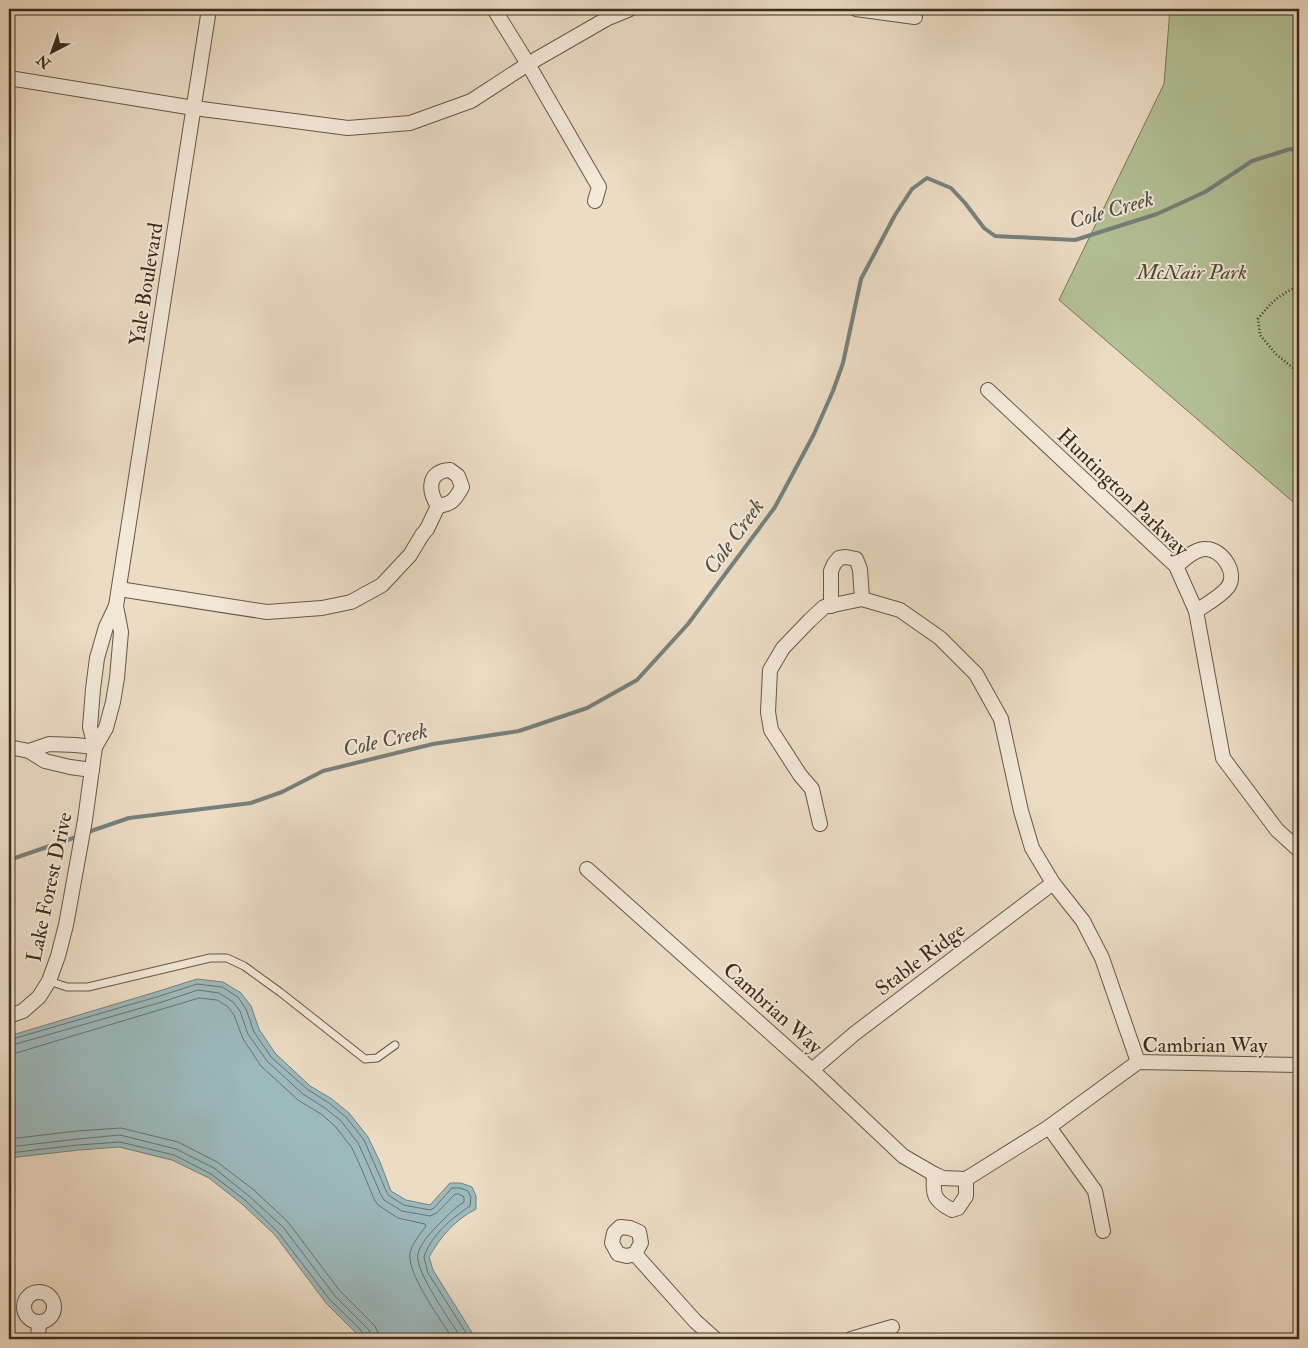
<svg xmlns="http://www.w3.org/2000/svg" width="1308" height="1348" font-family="'IM FELL Double Pica',serif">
<rect width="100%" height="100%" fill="#ecdcc4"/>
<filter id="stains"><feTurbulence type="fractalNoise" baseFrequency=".004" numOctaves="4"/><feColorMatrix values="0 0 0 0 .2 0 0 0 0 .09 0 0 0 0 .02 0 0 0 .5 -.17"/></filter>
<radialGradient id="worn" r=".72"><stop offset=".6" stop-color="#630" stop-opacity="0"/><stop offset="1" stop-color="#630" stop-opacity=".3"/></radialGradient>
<polygon fill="#b3c297" stroke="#777759" points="1170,9 1299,9 1299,507 1059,300 1164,84"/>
<path fill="#9cb9bc" stroke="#75817c" d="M197 979 223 982 241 993 251 1006 259 1029 275 1053 310 1086 332 1099 349 1113 368 1137 380 1162 391 1191 406 1200 430 1205 450 1183H461L472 1187 476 1196V1209C455 1220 441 1236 429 1257L433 1270 476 1339H362L326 1303 275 1235 242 1204 209 1178 172 1160 119 1147 79 1150 9 1158V1036L159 991Z"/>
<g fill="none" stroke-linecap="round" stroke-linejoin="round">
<g stroke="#6c726c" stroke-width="1">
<path d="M9 1040 160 996 197 984 222 987 238 997 246 1009 254 1032 271 1057 307 1089 329 1103 346 1117 364 1140 388 1195 404 1205 430 1210 434 1208 452 1188H460L468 1191 471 1197 470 1206C452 1218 431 1235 424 1257L428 1273 470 1339"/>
<path d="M9 1046 162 1002 198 990 219 993 233 1002 240 1011 248 1034 267 1061 303 1094 325 1108 341 1121 358 1143 369 1167 381 1195 384 1200 402 1211 430 1216 437 1213 455 1194H459L464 1197V1202C454 1208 446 1217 438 1225 431 1232 420 1244 418 1254 414 1271 452 1323 462 1339"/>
<path d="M9 1054 16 1053 199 998 217 1000 228 1007 234 1015 243 1039 261 1066 298 1100 321 1114 335 1126 352 1148 362 1170 374 1199 378 1205 398 1218 425 1224 426 1226C420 1234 412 1244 410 1253 407 1275 442 1321 453 1339"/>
<polyline points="9,1139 77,1131 121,1128 178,1142 217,1162 254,1190 288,1222 340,1291 375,1326 378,1333 379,1339"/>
<polyline points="9,1147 78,1139 120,1135 176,1149 214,1168 249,1196 283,1227 335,1296 369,1330 371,1339"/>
<polyline points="9,1153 78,1145 120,1142 174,1155 211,1174 245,1200 278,1232 330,1300 359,1328 364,1335 365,1339"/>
</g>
<g stroke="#75817c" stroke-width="4">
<polyline points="85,833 129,818 251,803 282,792 323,771 433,744 519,731 587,708 637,680 688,624 775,507 814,434 833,391 843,363 861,279 895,215 912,189 927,178 951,188 965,203 984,228 995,236 1075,240 1157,214 1205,192 1252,161 1290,149 1299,151"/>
<polyline points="9,860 79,836"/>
</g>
<defs>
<polyline id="service" points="49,981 67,987 88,987 210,958 227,958 244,966 280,992 365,1059 377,1058 395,1045"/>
<g id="minor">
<polyline points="494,9 528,64 599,187 595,201"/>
<polyline points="856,9 915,17"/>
<polyline points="9,78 194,108 348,128 410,123 471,101 528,64 608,18 630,9"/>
<polyline points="988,390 1176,566 1196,611 1223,758 1277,830 1299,850"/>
<path d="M1176 566C1184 560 1195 548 1206 549 1222 549 1238 573 1228 587 1220 597 1207 604 1196 611"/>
<path d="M119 589 267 612 322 608 351 602 382 585 410 555 422 535 427 529 438 506C452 504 455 500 462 487L458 476 450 470C427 471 428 491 438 506"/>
<polyline points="831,606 831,571 834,564 839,558 846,557 856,559 860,569 862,599"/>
<polyline points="9,747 29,751 45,761 70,767 92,770"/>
<polyline points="95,747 90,727 93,689 97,658 106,627 116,606 209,9"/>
<polyline points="29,751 49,744 75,745 95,747"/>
<polyline points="820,824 812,789 800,775 771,730 768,712 770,670 783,648 810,620 824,607 862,599 900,610 940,638 976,674 1001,719 1021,811 1032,848 1053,883 1083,921 1102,958 1138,1062"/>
<polyline points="587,869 812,1070 903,1156 934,1174 943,1178 966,1179 1049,1127 1138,1062 1299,1065"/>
<polyline points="9,1016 23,1011 39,997 49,981 58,956 66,925 85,820 95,747 106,728 113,702 117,678 121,632 116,606"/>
<polyline points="812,1070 854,1034 1053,883"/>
<polyline points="1049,1127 1095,1191 1103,1231"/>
<path d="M934 1174C933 1195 933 1200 952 1210L958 1208 966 1196V1179"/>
<polygon points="620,1227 630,1228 639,1232 641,1243 635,1254 627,1256 618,1254 612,1243 614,1233"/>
<polyline points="635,1254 695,1321 715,1339"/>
<circle cx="39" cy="1307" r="15"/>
<polyline points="38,1339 39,1323"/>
<polyline points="851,1339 892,1327"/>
</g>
</defs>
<use href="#service" stroke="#675845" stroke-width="9"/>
<use href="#minor" stroke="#675845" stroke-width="16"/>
<path stroke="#3b2c1b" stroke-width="2.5" stroke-dasharray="1 2.5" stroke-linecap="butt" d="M1299 286C1280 294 1270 303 1258 319L1260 335 1276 354 1299 373"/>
<use href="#service" stroke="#f3e8d9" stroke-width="7"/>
<use href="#minor" stroke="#f3e8d9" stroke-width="14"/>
</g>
<g text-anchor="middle" stroke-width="4" stroke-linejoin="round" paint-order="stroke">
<g font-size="21" font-style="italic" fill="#534a34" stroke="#f3e8d9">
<text x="1192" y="279">McNair Park</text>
</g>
<g font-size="21" fill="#3b2c1b" stroke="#f3e8d9">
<text transform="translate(146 284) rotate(-81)" y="7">Yale Boulevard</text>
<text transform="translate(1123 492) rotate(44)" y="7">Huntington Parkway</text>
<text transform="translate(49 887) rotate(-78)" y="7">Lake Forest Drive</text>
<text transform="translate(920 959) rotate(-37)" y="7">Stable Ridge</text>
<text transform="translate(773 1008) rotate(42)" y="7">Cambrian Way</text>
<text x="1205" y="1052">Cambrian Way</text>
</g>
<g font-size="22" font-style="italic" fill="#534f43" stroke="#f3e8d9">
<text transform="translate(1111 209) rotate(-16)" y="8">Cole Creek</text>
<text transform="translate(733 536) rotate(-54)" y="8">Cole Creek</text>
<text transform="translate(385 739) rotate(-13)" y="8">Cole Creek</text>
</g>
</g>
<rect width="1308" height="1348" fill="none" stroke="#ecdcc4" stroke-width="30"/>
<rect x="10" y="10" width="1288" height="1328" fill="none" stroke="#3b2c1b" stroke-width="2.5"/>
<rect x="15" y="15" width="1278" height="1318" fill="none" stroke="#3b2c1b"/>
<g transform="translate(52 52) rotate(221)" stroke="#f3e8d9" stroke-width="4" paint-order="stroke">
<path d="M0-4L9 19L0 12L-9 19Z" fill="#3b2c1b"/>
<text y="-8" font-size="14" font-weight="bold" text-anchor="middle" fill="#3b2c1b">N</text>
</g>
<rect width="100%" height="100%" filter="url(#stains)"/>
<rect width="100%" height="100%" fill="url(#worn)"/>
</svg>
